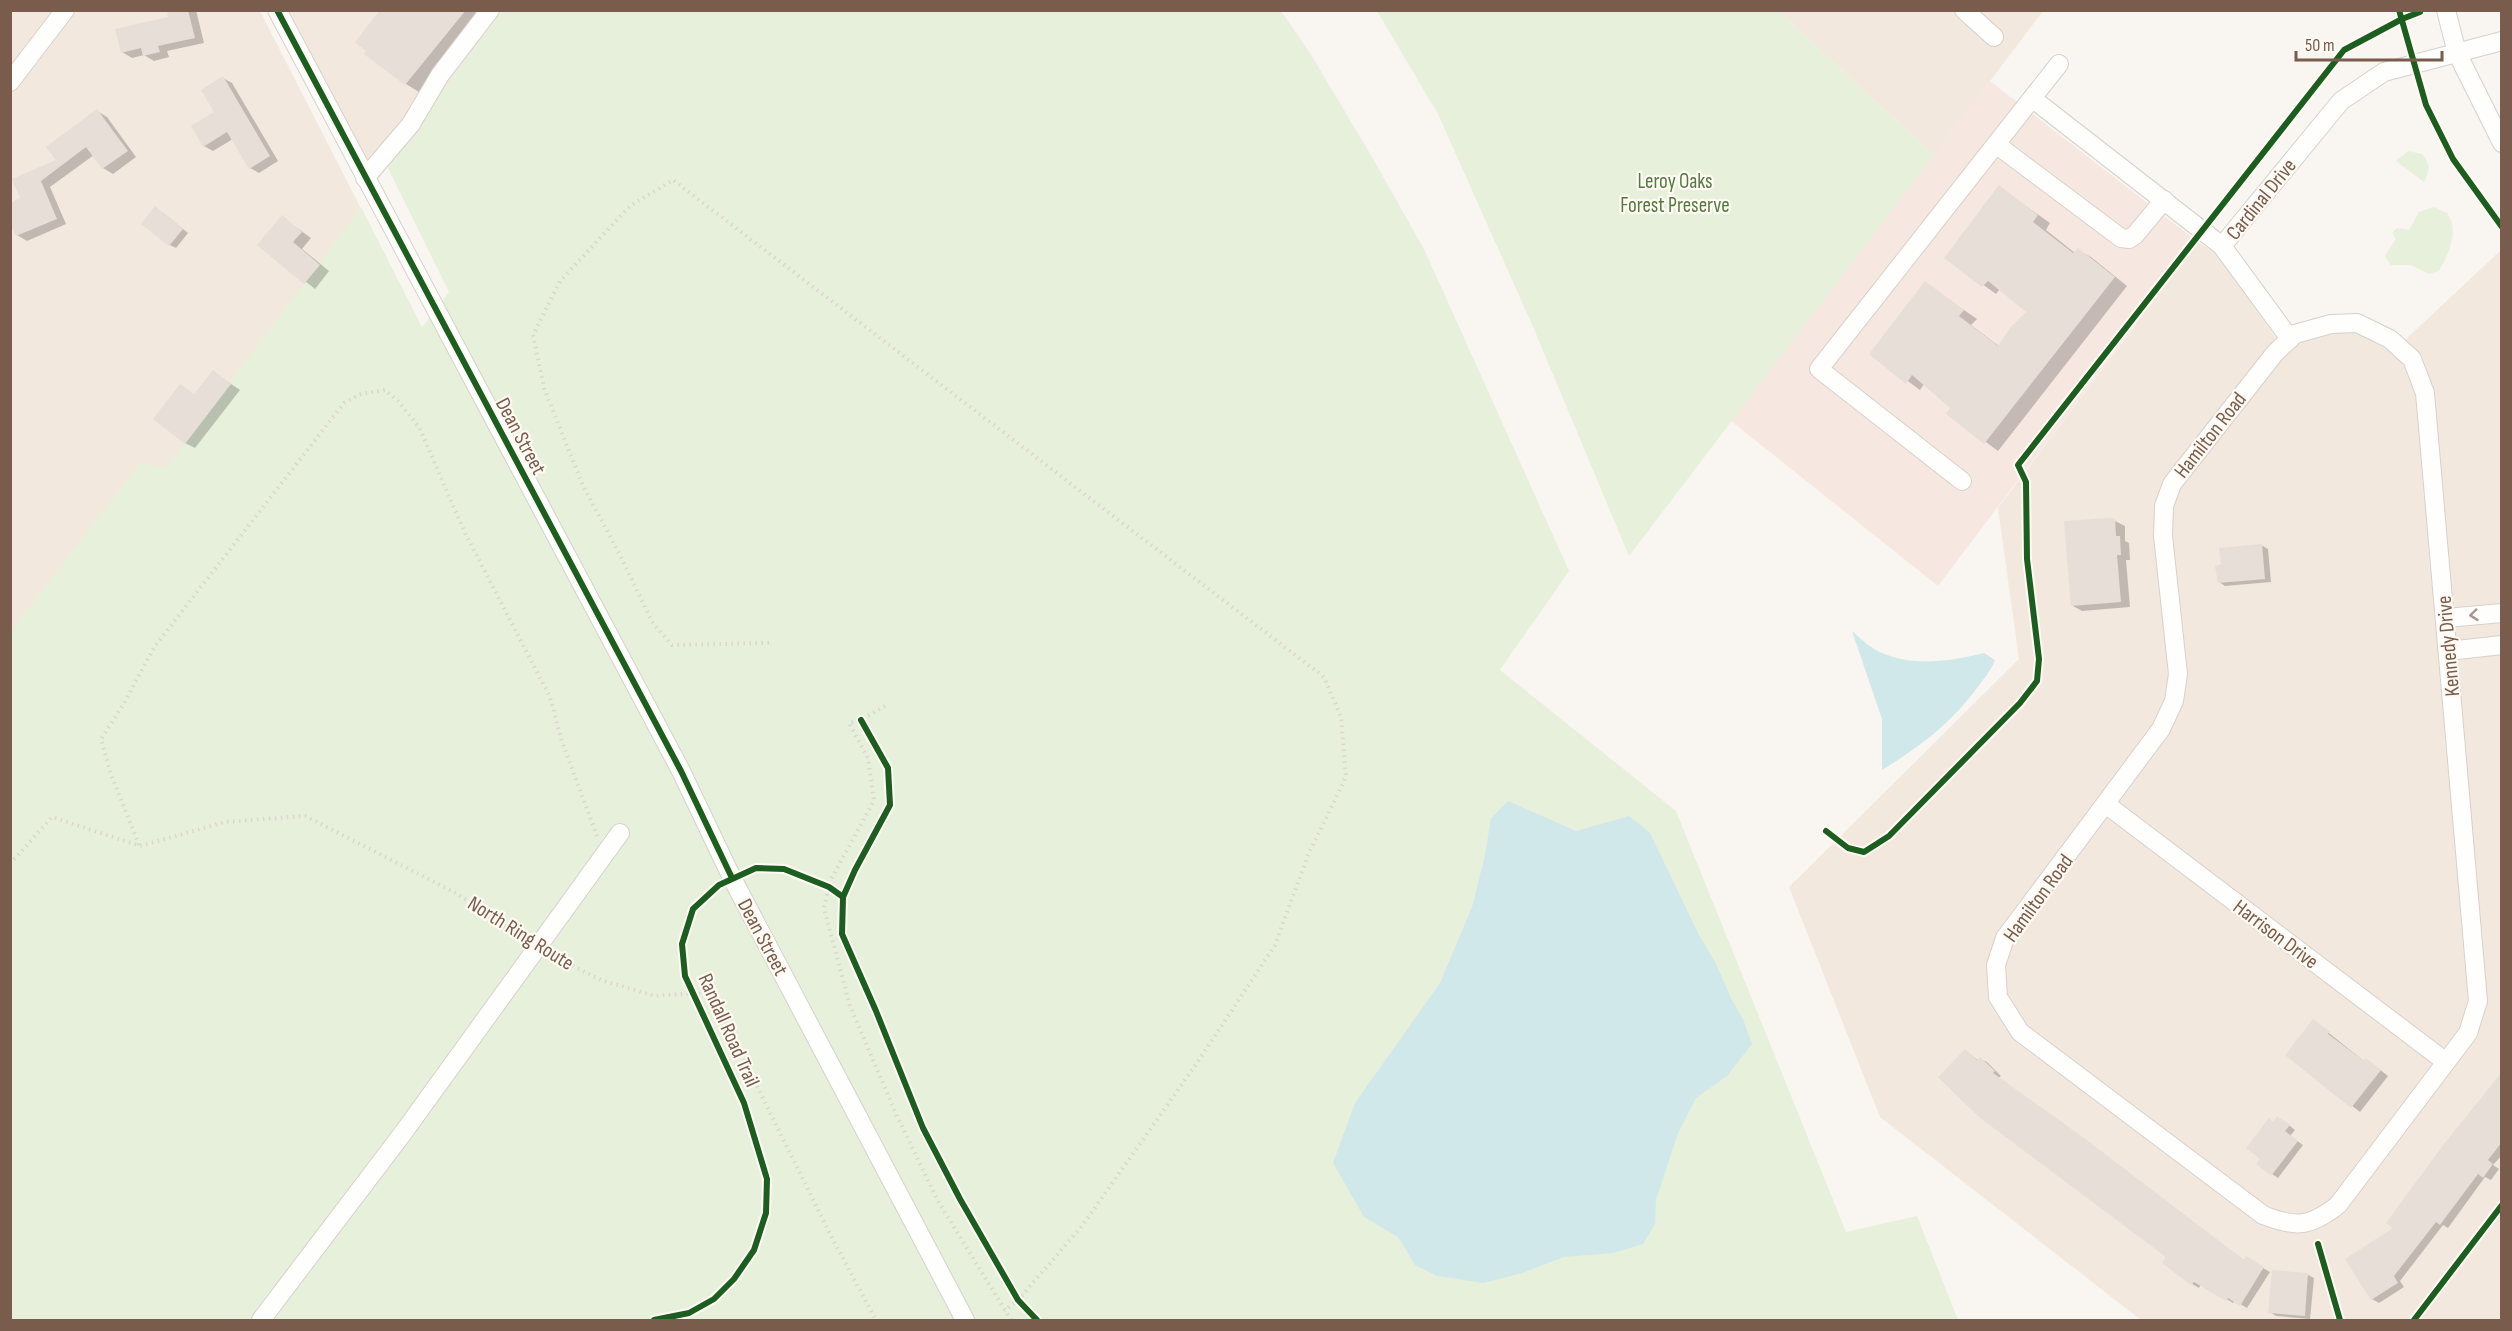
<svg xmlns="http://www.w3.org/2000/svg" width="2512" height="1331" font-family="'Sofia Sans Condensed',sans-serif">
<rect width="100%" height="100%" fill="#f9f5f0"/>
<g fill="#f2e8de">
<polygon points="11,11 260,11 422,328 11,842"/>
<polygon points="285,11 502,11 376,182"/>
<polygon points="1778,11 2043,11 1934,155"/>
<polygon points="2198,242 2219,256 2277,340 2314,318 2368,320 2405,340 2501,250 2501,1320 2141,1320 1880,1117 1789,887 2019,659 1998,508"/>
</g>
<polygon fill="#f6e8e1" points="1990,81 2198,242 1938,586 1731,421"/>
<g fill="#e7f0db">
<polygon points="502,11 1281,11 1310,53 1372,157 1424,249 1569,571 1500,670 1676,811 1846,1232 1917,1216 1958,1320 11,1320 10,632 140,463 166,467 361,207 422,327 449,292 387,166"/>
<polygon points="1377,11 1778,11 1934,155 1629,556 1534,329 1438,114"/>
<path d="M2408 151 2422 154C2430 163 2430 171 2424 182L2396 161Z"/>
<path d="M2434 207 2447 213C2460 230 2448 255 2439 271L2429 274 2411 265H2391L2385 256 2396 239 2392 233 2397 228 2409 230 2419 212Z"/>
</g>
<g fill="#d0e8ea">
<path d="M1852 631C1859 637 1866 644 1874 649 1908 668 1948 662 1984 653L1995 660C1991 671 1984 678 1977 688 1950 724 1921 746 1882 770V719Z"/>
<polygon points="1508,801 1576,831 1629,816 1650,833 1698,933 1716,964 1731,998 1743,1019 1752,1044 1727,1076 1696,1098 1678,1133 1656,1200 1655,1224 1643,1244 1613,1253 1564,1257 1522,1273 1483,1283 1437,1276 1415,1265 1398,1237 1364,1217 1333,1163 1355,1103 1440,983 1472,907 1485,855 1491,818"/>
</g>
<g fill="#0003">
<polygon points="169,10 196,10 204,43 167,51 169,57 154,61 144,55 132,58 122,52 170,18"/>
<polygon points="382,10 484,10 419,92 406,84"/>
<polygon points="223,78 232,83 278,161 259,173 250,168 233,139 213,151 204,146 216,113"/>
<polygon points="97,111 107,117 136,157 113,174 103,168 94,155 50,187 66,224 27,241 17,235 22,199 58,160"/>
<polygon points="1999,187 2050,223 2046,230 2075,253 2078,250 2091,257 2127,286 1998,451 1948,414 1952,408 1924,384 1920,390 1871,354 1925,283 1977,319 1971,325 2000,347 2028,311 2000,289 1996,294 1946,258"/>
<polygon points="162,212 188,233 176,248 170,245"/>
<polygon points="282,217 311,238 302,249 329,271 315,289 259,244"/>
<polygon points="213,372 240,390 195,448 185,443 195,395"/>
<polygon points="2115,521 2125,526 2125,541 2129,543 2130,560 2126,560 2130,607 2082,611 2073,606"/>
<polygon points="2261,545 2268,549 2271,582 2225,586 2219,582"/>
<polygon points="2314,1021 2365,1062 2374,1065 2388,1076 2360,1112 2287,1055"/>
<polygon points="1966,1051 1979,1061 1980,1059 1987,1062 2001,1076 1998,1078 2245,1261 2246,1258 2270,1272 2247,1308 2235,1301 2233,1303 2201,1284 2199,1288 2192,1284"/>
<polygon points="2502,1074 2502,1155 2493,1165 2499,1169 2491,1180 2485,1177 2448,1228 2443,1225 2400,1281 2404,1287 2379,1303 2372,1299 2396,1228"/>
<polygon points="2284,1121 2295,1130 2290,1136 2303,1145 2278,1178 2272,1174 2262,1159 2274,1123"/>
<polygon points="2308,1275 2314,1278 2310,1319 2276,1316 2270,1312"/>
</g>
<g fill="#e6ded7">
<polygon points="167,10 188,10 195,38 158,46 160,52 143,56 141,48 121,53 115,29 168,17"/>
<polygon points="380,10 466,10 405,85 364,54 366,51 355,42"/>
<polygon points="223,76 270,156 249,169 227,132 203,147 191,126 214,112 201,90"/>
<polygon points="97,109 128,151 102,169 86,147 41,181 57,219 16,236 10,224 10,203 20,198 12,179 56,160 46,147"/>
<polygon points="1999,185 2038,215 2033,222 2073,253 2078,248 2115,277 1984,444 1946,414 1950,408 1912,375 1906,384 1869,354 1925,281 1964,310 1959,316 1998,346 2010,328 2026,312 1988,281 1982,287 1944,258"/>
<polygon points="155,206 183,229 169,246 141,224"/>
<polygon points="282,215 302,232 293,242 320,265 304,284 257,245"/>
<polygon points="213,370 231,384 185,444 153,419 180,384 194,394"/>
<polygon points="2110,518 2115,519 2116,536 2120,536 2121,555 2117,555 2121,602 2071,606 2064,521"/>
<polygon points="2262,544 2265,579 2218,583 2215,566 2221,564 2219,548"/>
<polygon points="2313,1019 2330,1032 2328,1034 2364,1061 2366,1058 2381,1070 2351,1108 2285,1055"/>
<polygon points="1965,1049 1977,1060 1980,1057 1995,1071 1993,1073 2084,1138 2244,1260 2246,1256 2264,1267 2240,1306 2228,1298 2226,1301 2194,1282 2191,1285 2162,1263 2166,1257 1979,1117 1938,1077"/>
<polygon points="2502,1072 2502,1142 2488,1160 2493,1164 2483,1178 2478,1174 2440,1225 2436,1222 2394,1276 2398,1283 2371,1300 2345,1259 2393,1228 2386,1223 2444,1144"/>
<polygon points="2277,1116 2290,1125 2285,1131 2298,1141 2271,1176 2256,1164 2260,1159 2246,1148 2269,1118 2273,1122"/>
<polygon points="2272,1270 2308,1273 2305,1316 2268,1313"/>
</g>
<g fill="none" stroke-linecap="round" stroke-linejoin="round">
<defs>
<g id="minor">
<polyline points="277,10 681,771 732,878 965,1320"/>
<polyline points="1964,10 1994,37"/>
<polyline points="2446,10 2457,53 2502,143"/>
<polyline points="10,82 65,10"/>
<polyline points="2033,99 2222,246 2290,339"/>
<polyline points="1997,145 2121,238 2129,239 2135,235 2164,200"/>
<polyline points="365,178 411,124 440,75 490,10"/>
<polyline points="2222,246 2341,101 2384,72 2502,41"/>
<path d="M2357 323 2390 339 2412 359 2425 393 2478 1001 2468 1033 2338 1205C2310 1227 2296 1228 2263 1215L2020 1032 1998 997 1996 965 2005 938 2161 729 2174 701 2178 674 2163 536 2164 506 2172 484 2275 353 2295 334 2331 324Z"/>
<polyline points="1962,481 1819,369 2059,64"/>
<polyline points="2446,618 2502,613"/>
<polyline points="2448,651 2502,645"/>
<polyline points="2107,805 2446,1062"/>
<polyline points="261,1320 403,1133 620,833"/>
</g>
</defs>
<use href="#minor" stroke="#d7d1cb" stroke-width="20"/>
<g stroke="#dcd5d0" stroke-width="4" stroke-dasharray="1.5 4.5" stroke-linecap="butt">
<polyline points="769,643 672,645 652,622 621,557 583,486 544,388 533,335 560,281 630,206 673,180 1324,677 1341,717 1346,777 1308,855 1275,945 1199,1060 1082,1226 1018,1300 1004,1311"/>
<polyline points="885,706 861,720 849,723 868,758 874,801 830,881 824,908 850,1006 897,1116 938,1201 1011,1320"/>
<polyline points="139,845 111,774 101,739 123,705 155,646 344,403 361,394 385,390 398,401 419,427 465,533 550,697 562,742 597,836"/>
<polyline points="10,864 52,817 140,846 225,822 305,816 456,893 524,939"/>
<polyline points="551,955 601,980 655,996 695,993 713,997 832,1238 876,1320"/>
</g>
<use href="#minor" stroke="#fefefd" stroke-width="18"/>
<defs>
<g id="cycleway">
<polyline points="277,10 681,771 732,878"/>
<polyline points="2399,10 2426,105 2453,159 2502,227"/>
<polyline points="861,720 888,768 890,805 855,870 843,897 842,934 876,1011 923,1128 960,1199 1018,1300 1037,1320"/>
<polyline points="1826,831 1848,848 1864,852 1889,836 2020,703 2037,681 2039,659 2027,559 2026,482 2018,465 2344,50 2402,19 2420,12"/>
<polyline points="2318,1244 2340,1320"/>
<polyline points="654,1320 689,1313 714,1299 734,1279 754,1250 766,1213 767,1179 744,1103 685,976 682,944 693,909 719,885 756,868 784,869 829,887 843,897"/>
<polyline points="2414,1320 2502,1205"/>
</g>
</defs>
<use href="#cycleway" stroke="#fffaf3" stroke-width="10"/>
<use href="#cycleway" stroke="#1b5e20" stroke-width="6"/>
</g>
<defs><path id="oneway-chevron" d="M-2-3.5L2.5 0L-2 3.5" fill="none" stroke-width="1.6" stroke-linecap="round" stroke-linejoin="round" transform="scale(1.5)"/></defs>
<use stroke="#a8958b" href="#oneway-chevron" transform="translate(2474 615) rotate(174)"/>
<g text-anchor="middle" stroke-width="4.5" stroke-linejoin="round" paint-order="stroke">
<g font-size="21" fill="#537a41" stroke="#fffaf3">
<text x="1675" y="188">Leroy Oaks<tspan x="1675" dy="24">Forest Preserve</tspan></text>
</g>
<g font-size="21" fill="#7a5c4d" stroke="#fffaf3">
<text transform="translate(2261 199) rotate(-51)" y="7">Cardinal Drive</text>
<text transform="translate(2210 435) rotate(-52)" y="7">Hamilton Road</text>
<text transform="translate(521 436) rotate(62)" y="7">Dean Street</text>
<text transform="translate(2448 646) rotate(-95)" y="7">Kennedy Drive</text>
<text transform="translate(2038 898) rotate(-54)" y="7">Hamilton Road</text>
<text transform="translate(521 933) rotate(32)" y="7">North Ring Route</text>
<text transform="translate(2276 934) rotate(37)" y="7">Harrison Drive</text>
<text transform="translate(763 937) rotate(62)" y="7">Dean Street</text>
<text transform="translate(729 1030) rotate(66)" y="7">Randall Road Trail</text>
</g>
</g>
<rect width="2512" height="1331" fill="none" stroke="#7a5c4d" stroke-width="24"/>
<path d="M2296 51v9h146v-9" fill="none" stroke="#7a5c4d" stroke-width="3"/>
<text x="2305" y="51" font-size="18" fill="#7a5c4d" stroke="#fffaf3" stroke-width="4.5" paint-order="stroke">50 m</text>
</svg>
